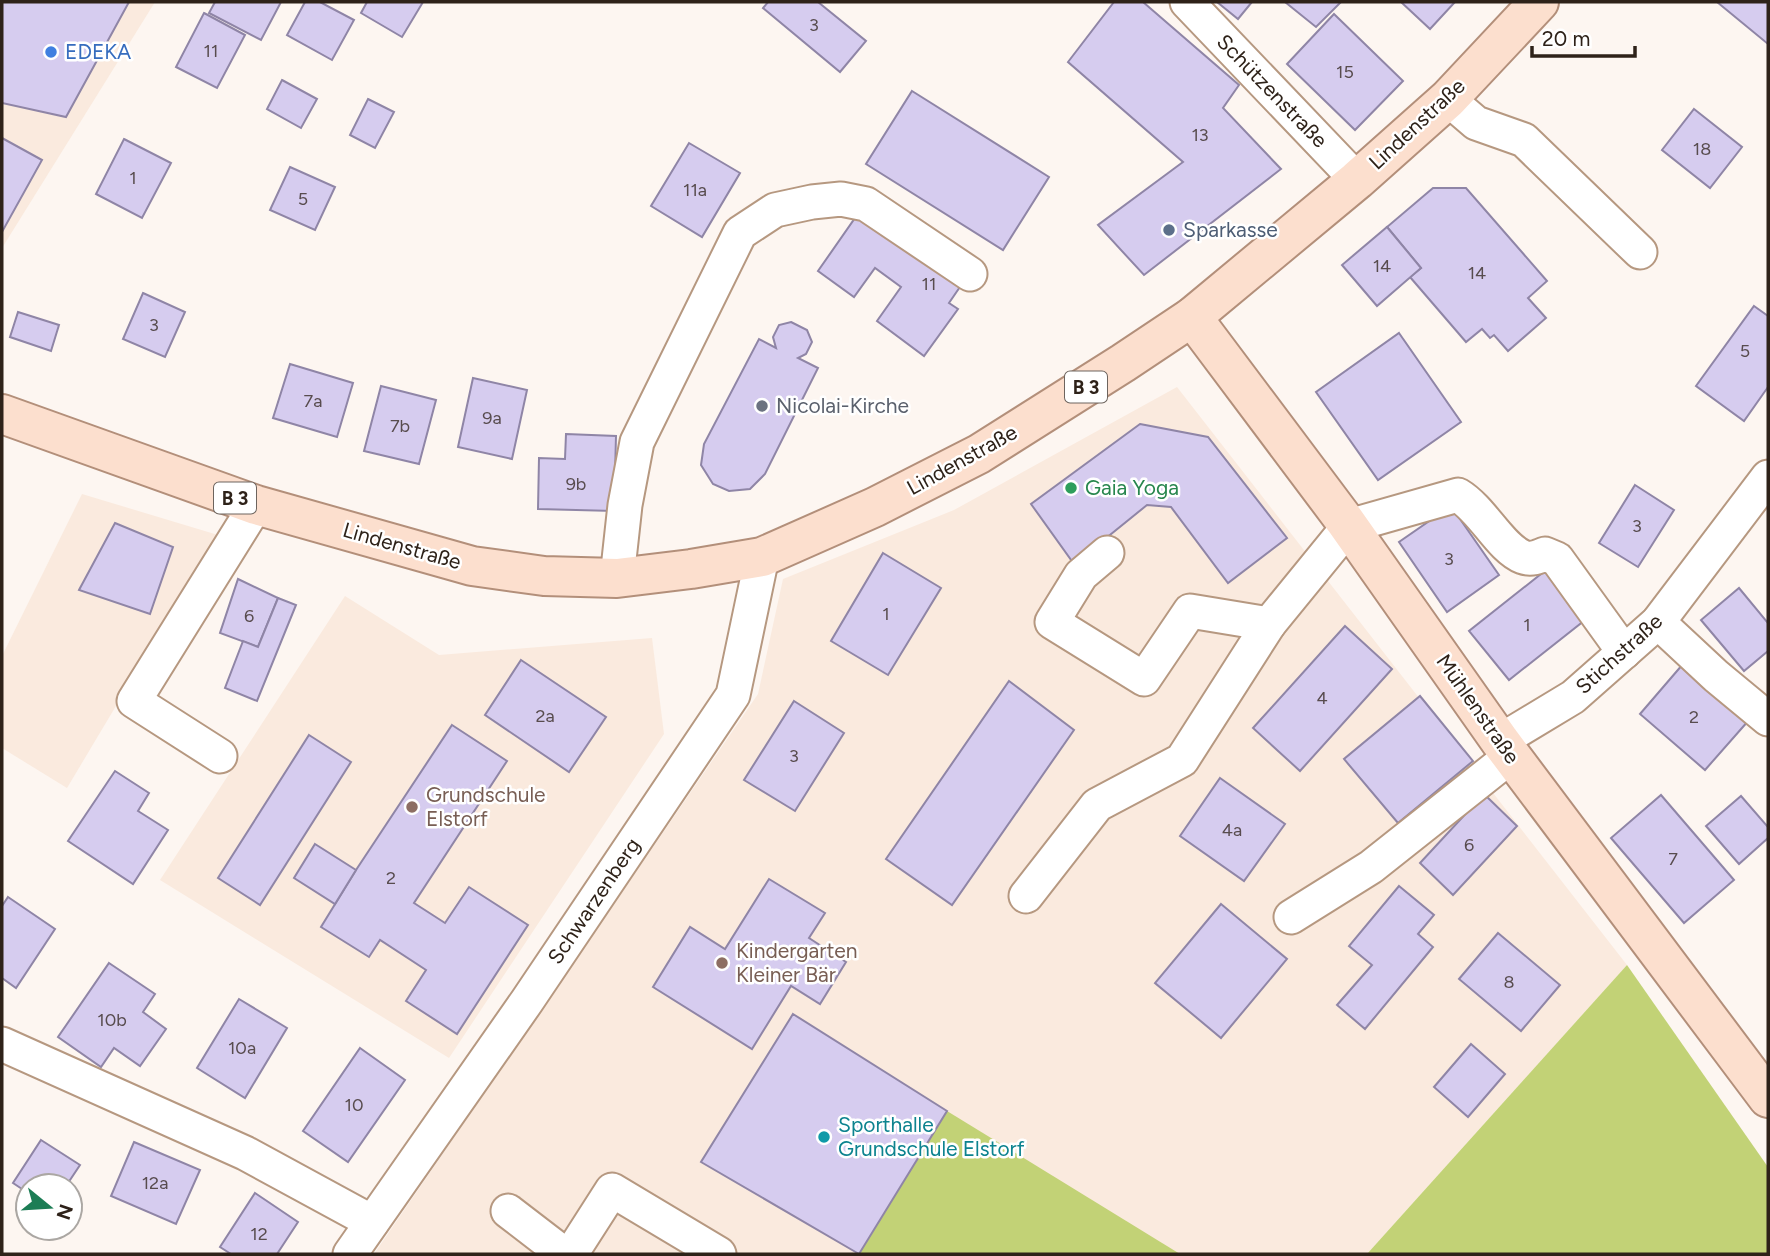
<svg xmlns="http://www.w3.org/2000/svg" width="1770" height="1256" font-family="Figtree,sans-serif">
<rect width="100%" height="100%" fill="#fdf6f1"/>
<g fill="#faeade">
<polygon points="2,2 155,2 2,248"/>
<polygon points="1177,387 1627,965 1367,1254 374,1254 758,694 783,579 954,510"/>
<polygon points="82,494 218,535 67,788 2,748 2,656"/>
<polygon points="345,596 439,655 652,638 664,734 449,1058 160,880"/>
</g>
<g fill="#c2d276">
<polygon points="1627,965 1768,1167 1768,1254 1367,1254"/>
<polygon points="947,1111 1180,1254 859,1254"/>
</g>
<g fill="#d6ccef" stroke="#8f85a6" stroke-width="2">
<polygon points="2,2 129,2 66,117 2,103"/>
<polygon points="215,2 281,2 261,40 209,13"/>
<polygon points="305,2 320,2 354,20 332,60 287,35"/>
<polygon points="367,2 423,2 402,37 361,13"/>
<polygon points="768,2 818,2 866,41 840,72 763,8"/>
<polygon points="1114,2 1143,2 1239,85 1223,108 1281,169 1144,275 1098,225 1183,162 1068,62"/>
<polygon points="1217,2 1252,2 1238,19"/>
<polygon points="1285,2 1341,2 1316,27"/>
<polygon points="1401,2 1455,2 1430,29"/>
<polygon points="1717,2 1768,2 1768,44"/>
<polygon points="204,13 245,35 217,88 176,67"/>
<polygon points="1334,14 1403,81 1355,130 1287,64"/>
<polygon points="282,80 317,99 301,128 267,109"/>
<polygon points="912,91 1049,177 1003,250 866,164"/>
<polygon points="368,99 394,112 375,148 350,135"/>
<polygon points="1694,109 1742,147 1710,188 1662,150"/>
<polygon points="2,138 42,160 2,232"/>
<polygon points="124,139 171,163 142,218 96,194"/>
<polygon points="689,143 740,173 702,237 651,206"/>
<polygon points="290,167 335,187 315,230 270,210"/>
<polygon points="1433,188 1466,188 1547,281 1528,298 1546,318 1508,351 1494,335 1490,338 1482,329 1466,342 1410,277 1421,268 1387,227"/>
<polygon points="862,208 964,281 949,303 958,309 924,356 877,321 901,287 875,268 854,297 818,271"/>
<polygon points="1387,227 1421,268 1377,306 1342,265"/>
<polygon points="143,293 185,312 165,357 123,339"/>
<polygon points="1754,306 1768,316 1768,387 1744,421 1696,386"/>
<polygon points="18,312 59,325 51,351 10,337"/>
<polygon points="791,322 807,330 812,342 806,354 798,358 818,368 765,474 750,489 729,491 713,484 701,465 704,444 759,339 776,348 773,337 779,325"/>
<polygon points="1399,333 1461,422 1378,480 1316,392"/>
<polygon points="290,364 353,383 337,437 273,418"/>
<polygon points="473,378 527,390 512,459 458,447"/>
<polygon points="381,386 436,400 419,464 364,451"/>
<polygon points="1140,424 1208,437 1287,538 1228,583 1171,507 1147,505 1074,564 1031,504"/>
<polygon points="566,434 616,436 614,511 538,509 539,458 565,459"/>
<polygon points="1635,485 1674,510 1638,567 1599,543"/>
<polygon points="1451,506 1499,575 1447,612 1399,542"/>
<polygon points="115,523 173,547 150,614 79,590"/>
<polygon points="883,553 941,588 888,675 831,641"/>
<polygon points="1546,570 1585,620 1509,680 1469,631"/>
<polygon points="238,579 278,598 258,647 220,633"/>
<polygon points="1739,588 1768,623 1768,651 1744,671 1701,620"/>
<polygon points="278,598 296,605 257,701 225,688 243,641 258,647"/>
<polygon points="1345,626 1392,669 1300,771 1253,728"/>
<polygon points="521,660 606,717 569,772 485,715"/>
<polygon points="1683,664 1749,720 1705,770 1640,714"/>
<polygon points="1009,681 1074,730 952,905 886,859"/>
<polygon points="1420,696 1473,761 1398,823 1344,759"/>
<polygon points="794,701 844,733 795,811 744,780"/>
<polygon points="452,725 507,761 414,903 445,923 469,887 528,925 457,1034 406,1001 426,970 380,940 369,957 321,927 356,870"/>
<polygon points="309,735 351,762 260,905 218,878"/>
<polygon points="115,771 149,793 138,811 168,830 133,884 68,841"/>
<polygon points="1220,778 1285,824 1244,881 1180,836"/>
<polygon points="1484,794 1517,826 1453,895 1420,863"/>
<polygon points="1661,795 1734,880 1684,923 1611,838"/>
<polygon points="1741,796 1768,827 1768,838 1739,864 1706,826"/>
<polygon points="315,844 356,870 335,904 294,878"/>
<polygon points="769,879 825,913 809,938 846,962 820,1004 791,986 752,1049 653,987 690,927 725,949"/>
<polygon points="1399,886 1434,915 1418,934 1433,947 1365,1029 1337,1005 1372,965 1349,946"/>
<polygon points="8,897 55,929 16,988 2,978 2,906"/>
<polygon points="1221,904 1287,959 1221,1038 1155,983"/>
<polygon points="1498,933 1560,985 1521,1031 1459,979"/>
<polygon points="109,963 155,994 143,1012 166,1029 140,1066 114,1048 101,1067 58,1037"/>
<polygon points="239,999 287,1028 245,1098 197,1068"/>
<polygon points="793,1014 947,1111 859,1254 701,1162"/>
<polygon points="1471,1044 1505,1074 1468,1117 1434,1087"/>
<polygon points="360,1048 405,1080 348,1162 303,1131"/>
<polygon points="41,1140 80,1165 66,1186 28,1186 28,1193 13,1183"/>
<polygon points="134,1142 200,1170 176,1224 111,1196"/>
<polygon points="255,1193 298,1222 277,1254 231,1254 220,1247"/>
</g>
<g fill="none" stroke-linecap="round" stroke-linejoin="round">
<defs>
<g id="minor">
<polyline points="1187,2 1357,180"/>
<polyline points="1448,99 1476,123 1524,140 1640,252"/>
<path d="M1107 553 1081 575 1052 622 1144 679 1190 611 1269 624 1349 526 1458 495C1483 510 1500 548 1523 557 1531 560 1538 557 1545 554L1557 559 1624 652"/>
<polyline points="617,578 625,505 637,442 740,233 775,210 812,202 841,199 866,204 970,274"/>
<polyline points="1658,622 1716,676 1768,719"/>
<polyline points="1500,741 1573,697 1658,622 1768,477"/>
<polyline points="220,756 134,701 256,505"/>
<polyline points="1026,896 1097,805 1182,760 1269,624"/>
<polyline points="1291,917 1371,867 1511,756"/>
<polyline points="2,1044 245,1153 372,1222"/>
<polyline points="508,1211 564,1254"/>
<polyline points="350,1254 527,1001 733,695 762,557"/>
<polyline points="571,1254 612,1190 719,1254"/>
</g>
<g id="major">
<polyline points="1192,317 1345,521 1500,741 1768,1098"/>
<polyline points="2,414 256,505 472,566 544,576 617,578 691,569 762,557 875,507 979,454 1123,363 1192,317 1357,180 1448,99 1539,2"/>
</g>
</defs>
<use href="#minor" stroke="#b69880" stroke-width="37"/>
<use href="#major" stroke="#b38f7a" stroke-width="42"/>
<use href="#minor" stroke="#fff" stroke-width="33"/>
<use href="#major" stroke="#fcdfce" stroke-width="38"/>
</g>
<circle fill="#3f7fe0" stroke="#fff" stroke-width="2.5" cx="51" cy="52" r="7"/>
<circle fill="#5c6f8a" stroke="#fff" stroke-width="2.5" cx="1169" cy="230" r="7"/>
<circle fill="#6b7280" stroke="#fff" stroke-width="2.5" cx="762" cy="406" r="7"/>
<circle fill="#2e9e5b" stroke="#fff" stroke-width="2.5" cx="1071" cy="488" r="7"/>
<g fill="#8d6e63" stroke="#fff" stroke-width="2.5">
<circle cx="412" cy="807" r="7"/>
<circle cx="722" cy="963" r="7"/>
</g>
<circle fill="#0f9aa8" stroke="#fff" stroke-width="2.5" cx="824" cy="1137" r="7"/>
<g text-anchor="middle" stroke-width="5" stroke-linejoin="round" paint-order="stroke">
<g font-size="18" fill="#584c4e">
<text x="814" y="31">3</text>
<text x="211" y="57">11</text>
<text x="1345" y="78">15</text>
<text x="1200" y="141">13</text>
<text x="1702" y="155">18</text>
<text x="133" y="184">1</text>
<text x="695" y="196">11a</text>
<text x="303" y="205">5</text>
<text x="1382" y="272">14</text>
<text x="1477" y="279">14</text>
<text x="929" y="290">11</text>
<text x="154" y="331">3</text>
<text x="1745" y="357">5</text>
<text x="313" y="407">7a</text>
<text x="492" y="424">9a</text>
<text x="400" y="432">7b</text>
<text x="576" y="490">9b</text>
<text x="1637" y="532">3</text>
<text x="1449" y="565">3</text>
<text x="886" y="620">1</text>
<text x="249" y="622">6</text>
<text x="1527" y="631">1</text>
<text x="1322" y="704">4</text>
<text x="545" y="722">2a</text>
<text x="1694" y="723">2</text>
<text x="794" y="762">3</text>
<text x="1232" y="836">4a</text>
<text x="1469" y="851">6</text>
<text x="1673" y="865">7</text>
<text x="391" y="884">2</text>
<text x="1509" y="988">8</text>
<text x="112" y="1026">10b</text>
<text x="242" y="1054">10a</text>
<text x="354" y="1111">10</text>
<text x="155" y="1189">12a</text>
<text x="259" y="1240">12</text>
</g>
<g fill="#fff" stroke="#6d645e" stroke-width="2">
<rect x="1065" y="371.5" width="42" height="31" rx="5"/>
<rect x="214" y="482.5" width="42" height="31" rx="5"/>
</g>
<g font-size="19" font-weight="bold" fill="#2e2219">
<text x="1086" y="394">B 3</text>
<text x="235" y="505">B 3</text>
</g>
<g font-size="21" fill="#366cbe" stroke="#fff" text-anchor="start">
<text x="65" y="59">EDEKA</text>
</g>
<g font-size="21" fill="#2e2219" stroke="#fff">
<text transform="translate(1272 91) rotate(46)" y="7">Schützenstraße</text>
<text transform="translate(1417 124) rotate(-43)" y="7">Lindenstraße</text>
<text transform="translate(962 460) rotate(-29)" y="7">Lindenstraße</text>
<text transform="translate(402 546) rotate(16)" y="7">Lindenstraße</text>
<text transform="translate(1619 654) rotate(-42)" y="7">Stichstraße</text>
<text transform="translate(1478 709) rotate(55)" y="7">Mühlenstraße</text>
<text transform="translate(594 901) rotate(-56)" y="7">Schwarzenberg</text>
</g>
<g font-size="21" fill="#4e5e75" stroke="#fff" text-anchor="start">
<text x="1183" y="237">Sparkasse</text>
</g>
<g font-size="21" fill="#5b616d" stroke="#fff" text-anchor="start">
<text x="776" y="413">Nicolai-Kirche</text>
</g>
<g font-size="21" fill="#27864d" stroke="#fff" text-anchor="start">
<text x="1085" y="495">Gaia Yoga</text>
</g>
<g font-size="21" fill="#785e54" stroke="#fff" text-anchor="start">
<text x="426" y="802">Grundschule<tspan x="426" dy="24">Elstorf</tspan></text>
<text x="736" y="958">Kindergarten<tspan x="736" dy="24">Kleiner Bär</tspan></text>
</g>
<g font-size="21" fill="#0d838f" stroke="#fff" text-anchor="start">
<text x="838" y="1132">Sporthalle<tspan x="838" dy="24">Grundschule Elstorf</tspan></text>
</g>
</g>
<rect width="1770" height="1256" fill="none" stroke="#2e2219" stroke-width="7"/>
<g transform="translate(49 1207) rotate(108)"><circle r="33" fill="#ffffff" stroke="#aba7a3" stroke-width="2"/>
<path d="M0-5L12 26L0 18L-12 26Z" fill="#1c7d55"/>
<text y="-10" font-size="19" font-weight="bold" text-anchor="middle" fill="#2e2219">N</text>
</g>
<path d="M1532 46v10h103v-10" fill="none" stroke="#2e2219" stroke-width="3.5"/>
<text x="1542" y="46" font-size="21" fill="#2e2219" stroke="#ffffff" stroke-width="5" paint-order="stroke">20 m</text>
</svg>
